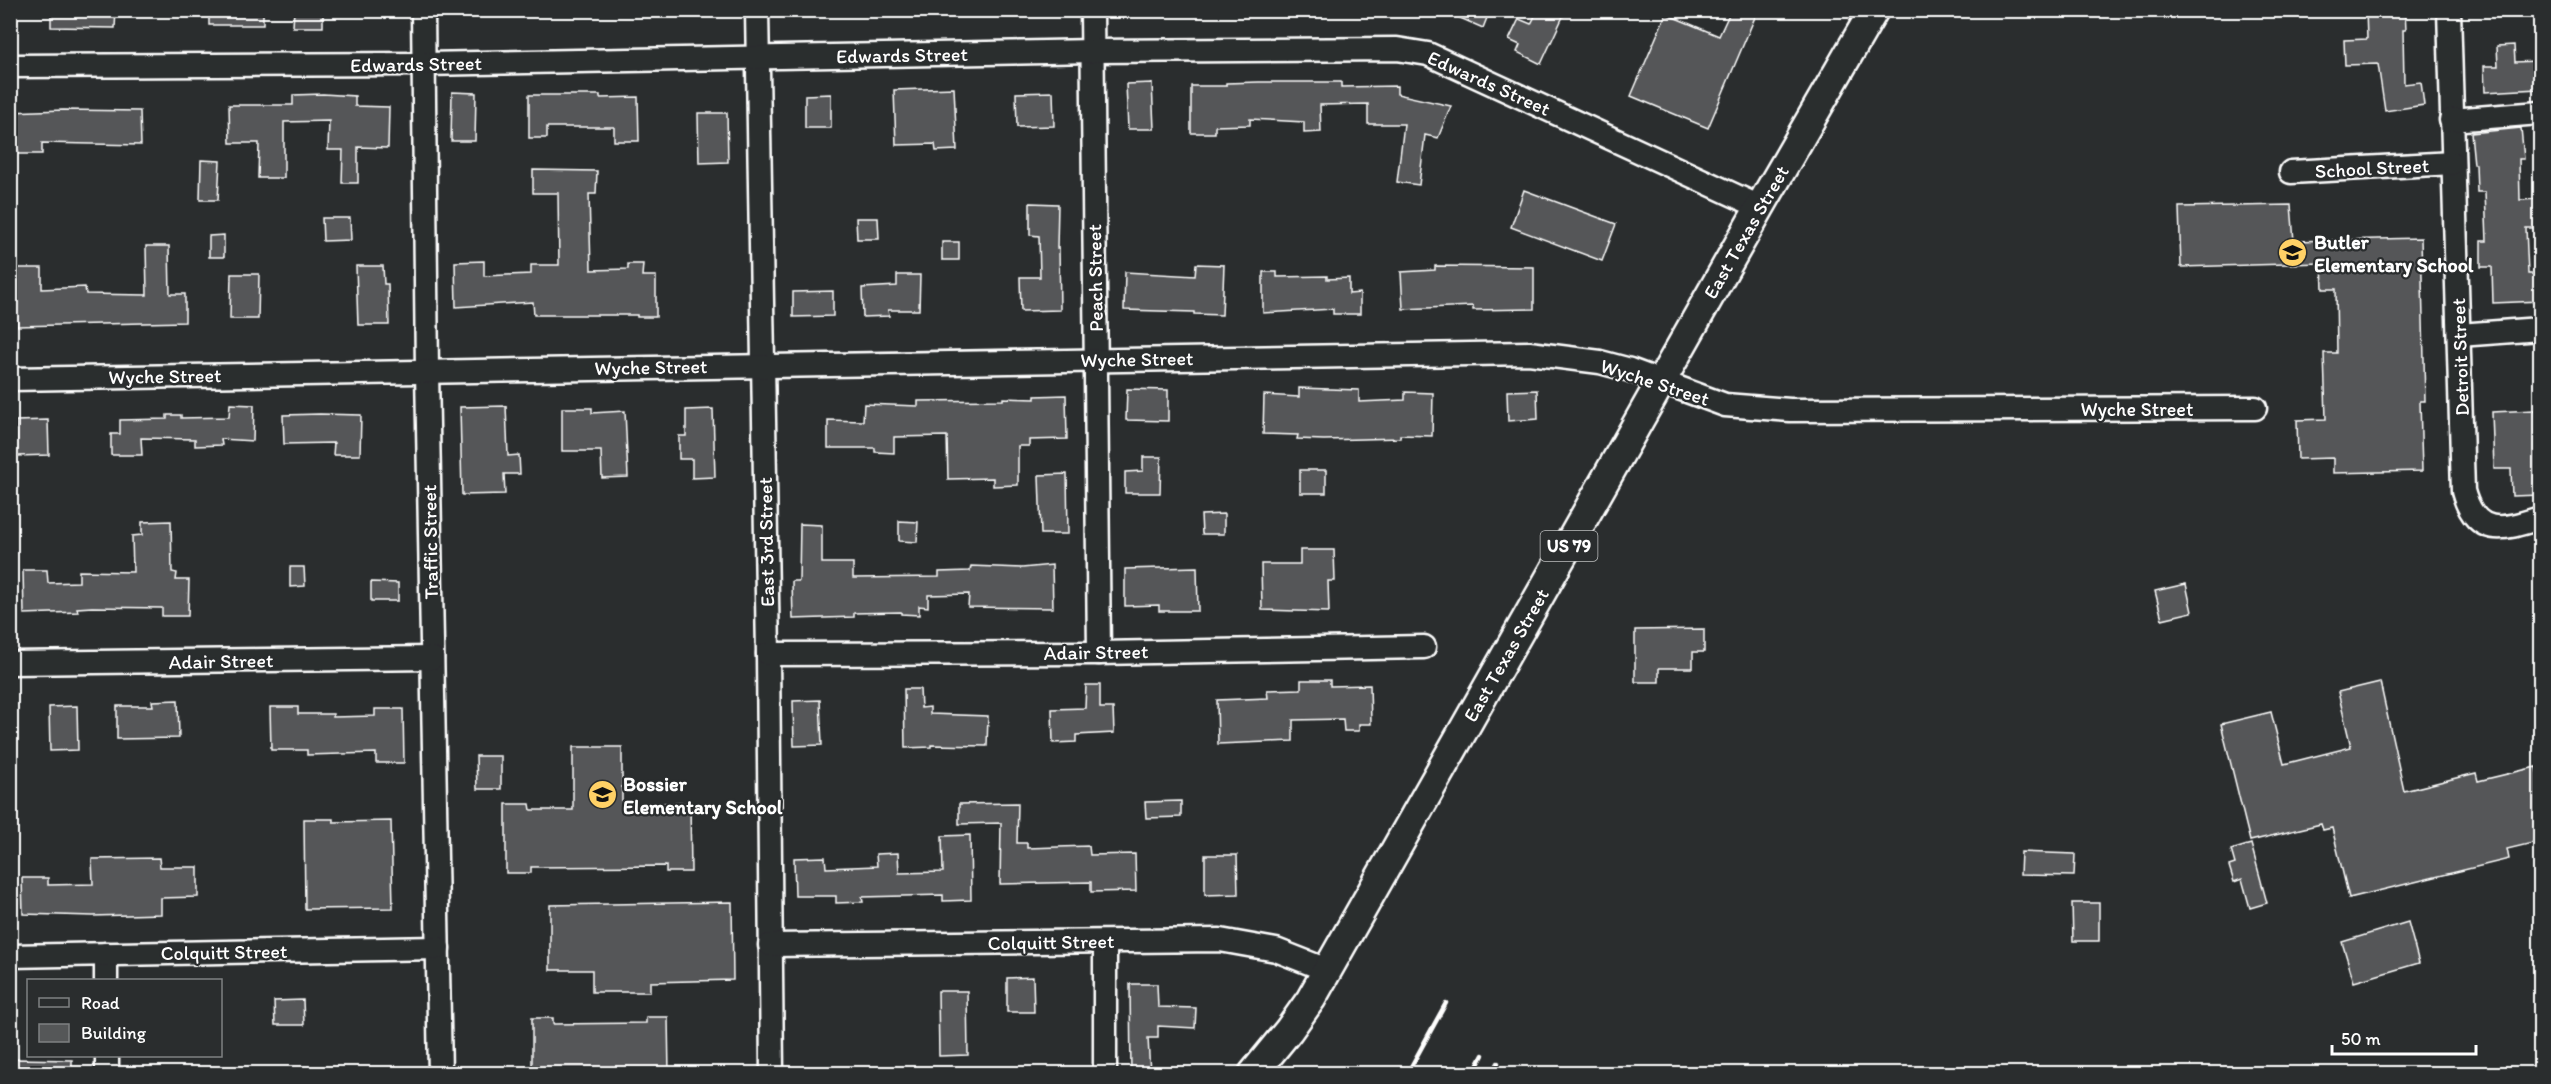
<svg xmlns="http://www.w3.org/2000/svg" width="2551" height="1084" font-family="Itim,sans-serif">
<rect width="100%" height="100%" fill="#2a2d2e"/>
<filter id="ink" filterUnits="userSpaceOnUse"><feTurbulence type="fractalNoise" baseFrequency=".0167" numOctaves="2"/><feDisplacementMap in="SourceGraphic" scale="12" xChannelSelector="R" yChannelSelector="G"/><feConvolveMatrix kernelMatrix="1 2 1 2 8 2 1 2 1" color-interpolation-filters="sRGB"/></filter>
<g filter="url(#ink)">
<g fill="#555758" stroke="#fff" stroke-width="1.5">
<polygon points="51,10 116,10 115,28 51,27"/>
<rect x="209" y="10" width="54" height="15"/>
<polygon points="294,10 323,10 323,27 293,27"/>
<polygon points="1442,10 1490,10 1483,28"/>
<polygon points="1538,10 1566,10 1541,64 1517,52 1520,45 1509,40 1519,19 1531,24"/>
<polygon points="1731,10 1758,10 1708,128 1631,96 1666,14 1719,36"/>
<polygon points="2366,10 2405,10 2406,30 2403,30 2404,84 2421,82 2424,105 2385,111 2378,64 2345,65 2344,40 2367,39"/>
<polygon points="2514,45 2515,62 2537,61 2538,89 2485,92 2484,66 2498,66 2497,46"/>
<polygon points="1259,82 1341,82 1341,87 1397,86 1397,94 1451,106 1438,138 1425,135 1419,185 1397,182 1404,124 1368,124 1368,104 1320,105 1321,132 1304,133 1304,122 1250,119 1250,125 1215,126 1215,133 1191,133 1191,86 1226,86 1226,83"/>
<polygon points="1152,83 1154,129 1128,129 1126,84"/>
<polygon points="954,88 957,150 936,151 935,144 896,145 894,90"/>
<polygon points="452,92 476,93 475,141 451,141"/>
<polygon points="1053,92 1054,126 1017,127 1016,93"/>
<polygon points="323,94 355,96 355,106 389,107 388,148 358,147 358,183 342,183 343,150 328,150 329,121 284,122 284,178 258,178 259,143 230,143 229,105 293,105 293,95"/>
<polygon points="831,94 831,128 805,128 805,95"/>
<polygon points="529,95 600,95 600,98 638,97 639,141 614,141 614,127 547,127 547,138 529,138"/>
<polygon points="63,110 140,111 141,145 42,143 42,154 18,154 18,151 10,151 10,112"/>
<polygon points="698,113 727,113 728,162 699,163"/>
<polygon points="2521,128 2524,159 2519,159 2520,200 2541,199 2541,228 2526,228 2528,274 2540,274 2541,301 2493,303 2492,267 2481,267 2481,241 2487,241 2485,192 2477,192 2476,164 2474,164 2471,133"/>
<polygon points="201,160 220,161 218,200 200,200"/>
<polygon points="533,170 597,171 596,194 589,194 591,270 628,269 628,264 643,264 642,276 656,276 656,317 637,317 637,315 534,315 533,302 456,307 455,262 484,261 484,276 531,274 531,265 559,265 558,193 533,193"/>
<polygon points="1524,190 1616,224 1602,261 1511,227"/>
<polygon points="1030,203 1058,204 1057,248 1059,248 1060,310 1021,311 1020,277 1040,277 1039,236 1030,235"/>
<polygon points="2291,205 2294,241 2421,238 2425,401 2420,401 2422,471 2333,473 2333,458 2298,459 2297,420 2326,419 2324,353 2337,353 2336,289 2323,289 2322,263 2181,267 2179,207"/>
<polygon points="322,218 350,218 351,240 323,241"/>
<polygon points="856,218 878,218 879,239 857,239"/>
<polygon points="224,235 224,257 209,257 209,236"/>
<rect x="942" y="242" width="17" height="18"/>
<polygon points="146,246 169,246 170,294 185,294 185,322 17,326 16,268 42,268 42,289 85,287 86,294 147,295"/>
<polygon points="1196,264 1224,265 1222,315 1194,314 1194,312 1124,310 1125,272 1195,276"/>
<polygon points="356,266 383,266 384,284 388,284 389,325 358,325"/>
<polygon points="1435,266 1534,267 1534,309 1473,310 1473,306 1403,309 1401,272 1435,270"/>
<polygon points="1263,272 1277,272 1277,277 1327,276 1327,279 1349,278 1349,294 1360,293 1360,314 1333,314 1333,309 1263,313"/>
<polygon points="231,274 259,274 258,319 230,319"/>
<polygon points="897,275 920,275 919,310 888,310 889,316 863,317 862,288 897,286"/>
<polygon points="833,291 833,316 793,317 793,292"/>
<polygon points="1299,388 1359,390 1359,402 1405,400 1405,392 1433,393 1432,436 1400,435 1400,438 1324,440 1297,439 1298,435 1263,434 1264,395 1299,397"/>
<polygon points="1127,389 1168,390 1168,421 1126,420"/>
<polygon points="1537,390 1538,419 1508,421 1507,391"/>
<polygon points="1066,395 1067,439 1029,440 1029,446 1018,446 1018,485 993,486 993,478 948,479 947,436 894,437 894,453 875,452 875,448 828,448 828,420 863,421 864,404 918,406 918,401 1003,400 1003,398 1035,399 1035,396"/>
<polygon points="230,404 254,405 253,441 221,439 222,445 195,446 195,439 141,438 142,455 111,455 111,434 120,434 120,420 167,419 167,415 181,415 181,418 229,417"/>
<polygon points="506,406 508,456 519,455 520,474 504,474 505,494 462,495 460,407"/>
<polygon points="562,408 592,408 592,413 625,411 628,477 602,478 601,451 562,451"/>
<polygon points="713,409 715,477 692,478 692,459 679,459 679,436 686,436 686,410"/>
<polygon points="2535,410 2537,445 2541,445 2541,495 2512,496 2511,469 2494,469 2492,412"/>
<polygon points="320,414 361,415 360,455 333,455 334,443 284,444 283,415"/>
<polygon points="48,420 49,455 17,456 16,421"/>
<polygon points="1143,457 1161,457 1160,493 1125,493 1125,472 1143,471"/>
<rect x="1300" y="470" width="26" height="23"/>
<polygon points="1067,474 1068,534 1041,534 1039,475"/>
<polygon points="1224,514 1224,534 1202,534 1201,515"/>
<polygon points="171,521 172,572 177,573 176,580 189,580 188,616 162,616 162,608 92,607 77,608 78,612 24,614 23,570 47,570 48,583 79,582 79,571 133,572 132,536 142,535 142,522"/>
<polygon points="899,521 918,522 917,542 899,541"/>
<polygon points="800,524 822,525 822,563 853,563 853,578 939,577 939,572 970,571 971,566 1022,568 1052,565 1053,608 968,607 969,594 928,595 928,607 919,606 919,615 901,614 901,612 854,613 854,617 793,619 792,581 799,581"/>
<polygon points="1300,550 1334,550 1335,581 1328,581 1329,612 1262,610 1261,564 1300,564"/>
<polygon points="290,567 304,567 305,586 290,587"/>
<polygon points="1197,567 1198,611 1159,611 1159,605 1125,606 1125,569"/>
<polygon points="371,582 398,583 398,601 371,601"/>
<polygon points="2186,584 2192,612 2162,619 2155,591"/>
<polygon points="1704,629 1704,652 1693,652 1693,668 1659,668 1659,682 1635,682 1635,630"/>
<polygon points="1301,680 1330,680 1330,686 1370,685 1371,724 1359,724 1359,731 1344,731 1343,719 1293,720 1293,741 1218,744 1217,700 1268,698 1267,690 1301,689"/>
<polygon points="2380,682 2404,791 2476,773 2478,781 2536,767 2541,786 2541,841 2507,849 2509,859 2349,898 2332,828 2323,830 2321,824 2250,841 2221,724 2271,712 2284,764 2351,747 2338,692"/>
<polygon points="1086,685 1100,685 1100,708 1113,708 1114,733 1076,735 1076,742 1053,743 1052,709 1085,708"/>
<polygon points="904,689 920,689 921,708 930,707 930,714 988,716 987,746 931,745 931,747 905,748"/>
<polygon points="178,700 179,738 117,739 117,706 153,706 152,701"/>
<polygon points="820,700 822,745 794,746 793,701"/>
<polygon points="77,706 78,750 50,751 49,707"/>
<polygon points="270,707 298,707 298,714 333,714 333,717 375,716 375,709 403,709 404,763 376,763 376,753 307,755 307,750 271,750"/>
<polygon points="573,747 622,747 622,809 665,809 664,803 690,803 691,872 666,872 666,866 531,867 531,873 506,873 506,804 530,804 531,810 573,810"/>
<polygon points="476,756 501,756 501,789 477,789"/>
<polygon points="1181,801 1181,817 1146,818 1145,802"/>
<polygon points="1018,803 1017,843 1027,843 1027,848 1089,846 1090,855 1135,854 1136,891 1091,892 1091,882 1000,884 1001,823 959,824 959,804"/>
<polygon points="304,819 333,819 333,822 391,821 393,908 305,909"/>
<polygon points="970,835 971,900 943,901 943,895 862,897 863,902 836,903 836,896 795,896 794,858 825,857 826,868 877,866 876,854 898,853 899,873 943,872 942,836"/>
<polygon points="2251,844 2267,903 2250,908 2242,879 2234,882 2229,866 2235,864 2231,850"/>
<polygon points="2021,852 2075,854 2074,876 2020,875"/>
<polygon points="1205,855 1237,855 1238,894 1205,895"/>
<polygon points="159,858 160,867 198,867 198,897 161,898 161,914 93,916 23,914 22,878 48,878 48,885 93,884 92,859"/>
<polygon points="732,902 733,980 650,982 650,992 592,992 592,970 550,970 550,905"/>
<polygon points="2072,903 2099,903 2099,941 2073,941"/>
<polygon points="2408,922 2419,963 2354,982 2342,942"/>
<polygon points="1033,977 1034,1012 1007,1012 1007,978"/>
<polygon points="1130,984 1157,984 1158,1007 1196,1008 1195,1028 1158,1026 1158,1038 1148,1038 1150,1074 1131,1074"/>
<polygon points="938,991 967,991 968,1055 939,1056"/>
<polygon points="303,1000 304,1025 275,1025 274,1001"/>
<polygon points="646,1017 668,1017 669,1074 532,1074 532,1018 553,1018 553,1024 646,1023"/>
<polygon points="14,1059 72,1060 72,1074 13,1074"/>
</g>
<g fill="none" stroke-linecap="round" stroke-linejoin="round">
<defs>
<g id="minor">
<polyline points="423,10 427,371 440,1074"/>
<polyline points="757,10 768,654 772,1074"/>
<polyline points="1092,10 1099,653"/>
<path d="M2449 10 2463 491C2476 538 2502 530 2540 518"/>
<polyline points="10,66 424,64 1093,51 1397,49 1428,54 1760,207"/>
<polyline points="2451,120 2540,113"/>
<polyline points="2291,172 2453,163"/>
<polyline points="2459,335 2540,329"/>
<polyline points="10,379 1529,353 1600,362 1630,370 1725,405 1790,410 2255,408"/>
<polyline points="768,654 1099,653 1424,647"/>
<polyline points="10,663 432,658"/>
<polyline points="1105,942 1105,1074"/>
<polyline points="770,945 1220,940 1276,950 1327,970"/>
<polyline points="106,954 106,980"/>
<polyline points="10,956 438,948"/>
<polyline points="107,1056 107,1074"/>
</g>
<polyline id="major" points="1253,1074 1289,1030 1311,999 1760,207 1874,10"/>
</defs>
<use href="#minor" stroke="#fff" stroke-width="27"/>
<use href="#major" stroke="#fff" stroke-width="33"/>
<use href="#minor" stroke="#2a2d2e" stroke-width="22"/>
<use href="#major" stroke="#2a2d2e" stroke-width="28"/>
<g stroke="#fff" stroke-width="4.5">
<polyline points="1407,1074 1446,1003"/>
<polyline points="1473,1074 1483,1055"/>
<polyline points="1492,1074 1498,1063"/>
<polyline points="2526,1074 2540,1069"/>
</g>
</g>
</g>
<defs>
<symbol id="school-disc" viewBox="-11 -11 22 22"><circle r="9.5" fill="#ffd166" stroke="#2a2d2e"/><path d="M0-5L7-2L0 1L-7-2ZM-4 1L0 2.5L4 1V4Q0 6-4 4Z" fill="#111"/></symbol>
</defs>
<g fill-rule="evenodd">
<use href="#school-disc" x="2276" y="236" width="33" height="33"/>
<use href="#school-disc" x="586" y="778" width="33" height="33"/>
</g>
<g text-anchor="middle" stroke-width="4.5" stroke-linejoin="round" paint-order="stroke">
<rect fill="#2a2d2e" stroke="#bfc0c0" stroke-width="1.5" x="1540.5" y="531" width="57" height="30" rx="4.5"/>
<g font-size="18" font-weight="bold" fill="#fff">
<text x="1569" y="552">US 79</text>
</g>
<g font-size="20" fill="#fff" stroke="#2a2d2e">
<text transform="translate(902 55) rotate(-1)" y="7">Edwards Street</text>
<text transform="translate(416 64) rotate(-1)" y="7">Edwards Street</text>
<text transform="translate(1489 83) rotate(24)" y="7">Edwards Street</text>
<text transform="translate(2372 168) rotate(-3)" y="7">School Street</text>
<text transform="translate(1746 232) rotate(-60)" y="7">East Texas Street</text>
<text transform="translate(1095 278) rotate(-91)" y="7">Peach Street</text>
<text transform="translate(2460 357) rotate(-92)" y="7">Detroit Street</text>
<text transform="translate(1137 359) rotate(-1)" y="7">Wyche Street</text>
<text transform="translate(651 367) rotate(-1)" y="7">Wyche Street</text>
<text transform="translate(165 376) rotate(-1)" y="7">Wyche Street</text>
<text transform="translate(1655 382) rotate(18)" y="7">Wyche Street</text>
<text x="2137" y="416">Wyche Street</text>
<text transform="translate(430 542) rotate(-91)" y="7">Traffic Street</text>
<text transform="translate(766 542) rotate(-91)" y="7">East 3rd Street</text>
<text transform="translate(1096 652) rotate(-1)" y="7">Adair Street</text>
<text transform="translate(1506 655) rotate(-60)" y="7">East Texas Street</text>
<text transform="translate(221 661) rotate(-1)" y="7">Adair Street</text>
<text transform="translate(1051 942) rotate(-1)" y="7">Colquitt Street</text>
<text transform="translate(224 952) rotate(-1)" y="7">Colquitt Street</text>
</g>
<g font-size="20" font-weight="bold" fill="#fff" stroke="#2a2d2e" text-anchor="start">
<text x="2314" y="249">Butler<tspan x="2314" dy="23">Elementary School</tspan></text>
<text x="623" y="791">Bossier<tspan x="623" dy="23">Elementary School</tspan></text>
</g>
</g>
<rect width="2551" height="1084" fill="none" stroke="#2a2d2e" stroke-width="36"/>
<rect x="18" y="18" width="2515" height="1048" fill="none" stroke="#fff" stroke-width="2" filter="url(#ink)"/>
<rect x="27" y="979" width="195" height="78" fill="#2a2d2e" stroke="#7f8182" stroke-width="1.5"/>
<rect x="39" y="998" width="30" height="9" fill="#2a2d2e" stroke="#7f8182" stroke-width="1.5"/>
<text x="81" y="1009" font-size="18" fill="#ffffff">Road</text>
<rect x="39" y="1024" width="30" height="18" fill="#555758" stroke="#7f8182" stroke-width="1.5"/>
<text x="81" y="1039" font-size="18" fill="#ffffff">Building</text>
<path d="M2332 1045v9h144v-9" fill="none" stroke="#ffffff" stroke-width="3"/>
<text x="2341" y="1045" font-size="18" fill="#ffffff" stroke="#2a2d2e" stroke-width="4.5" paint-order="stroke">50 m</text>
</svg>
